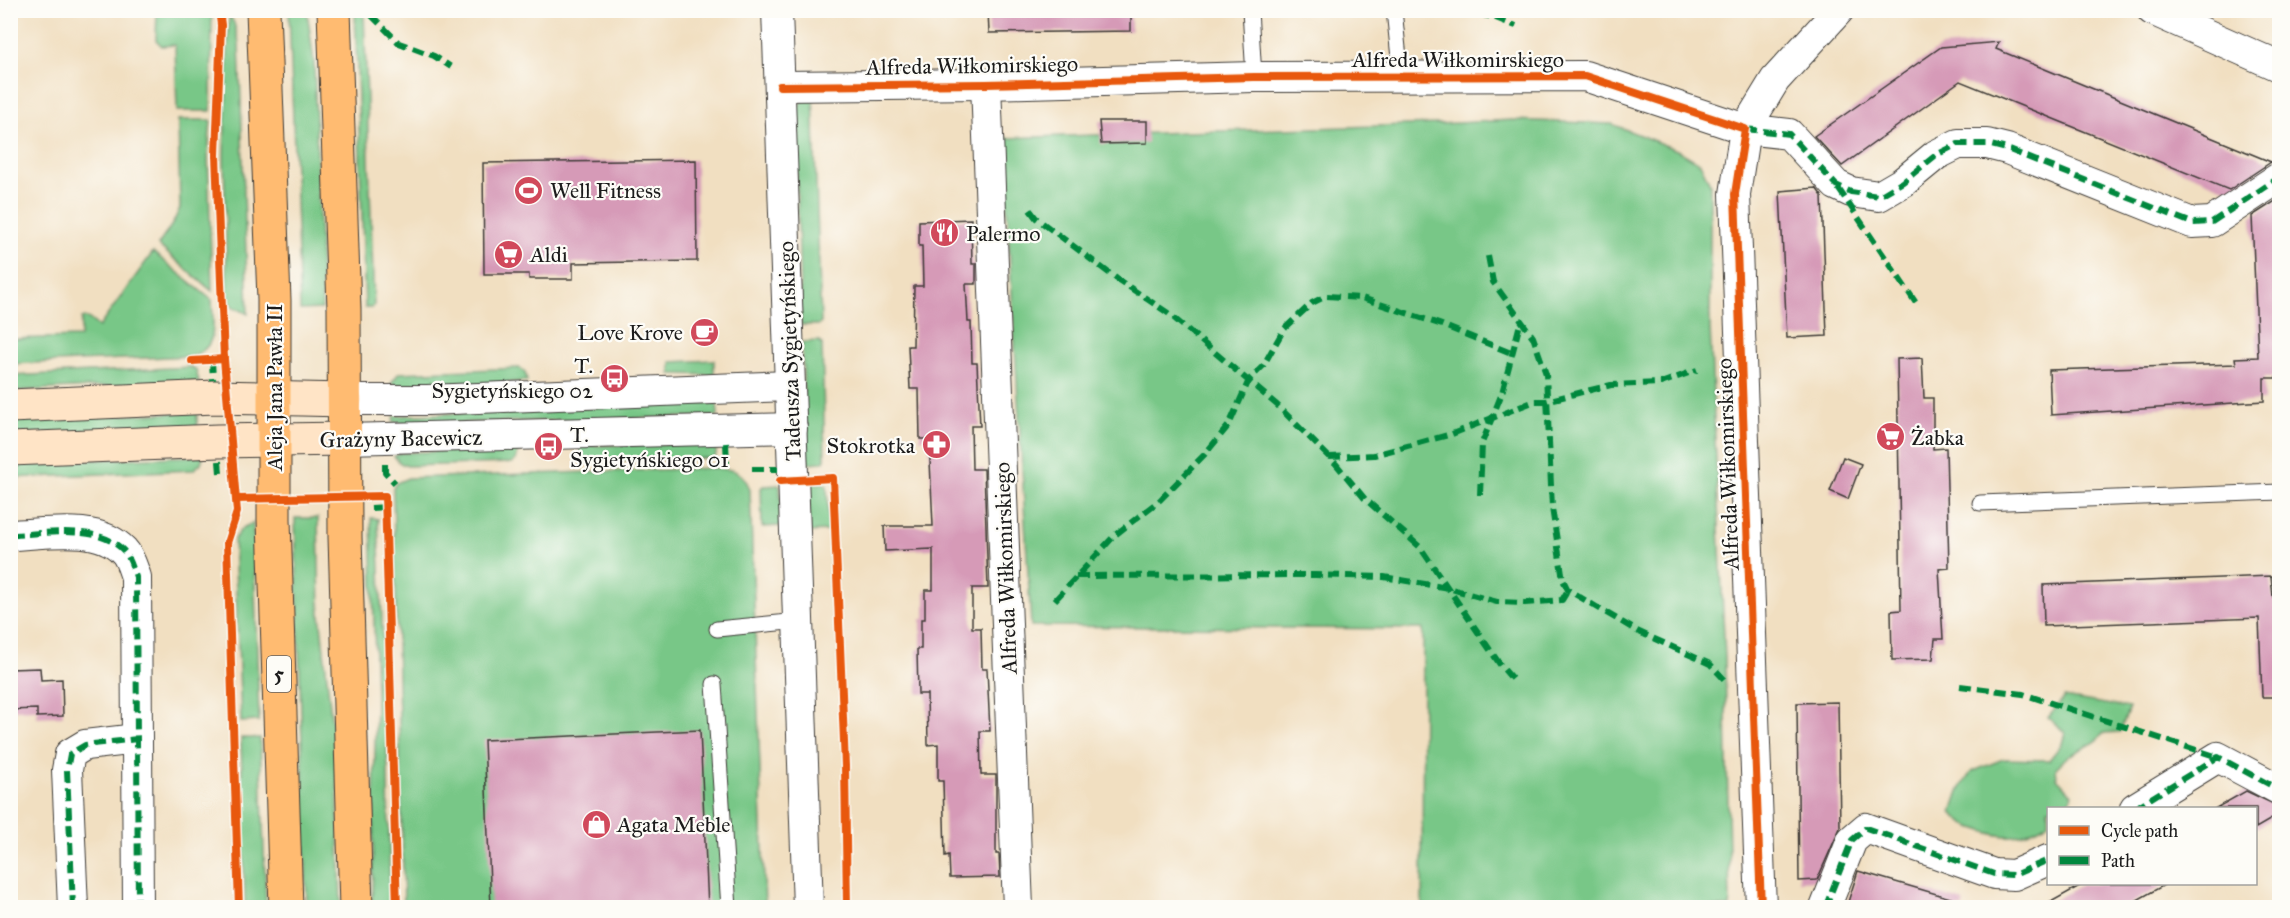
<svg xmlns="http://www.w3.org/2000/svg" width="2290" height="918" font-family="'IM FELL Great Primer',serif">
<rect width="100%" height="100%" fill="#fdfcf7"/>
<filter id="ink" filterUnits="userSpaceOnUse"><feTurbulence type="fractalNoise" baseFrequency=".0167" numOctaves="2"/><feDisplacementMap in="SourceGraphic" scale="12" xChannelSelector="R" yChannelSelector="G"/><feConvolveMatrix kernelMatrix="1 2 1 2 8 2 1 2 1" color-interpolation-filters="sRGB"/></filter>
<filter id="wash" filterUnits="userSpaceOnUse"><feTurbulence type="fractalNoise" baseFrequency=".008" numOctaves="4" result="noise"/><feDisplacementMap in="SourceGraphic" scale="24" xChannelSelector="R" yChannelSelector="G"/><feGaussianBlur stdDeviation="1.35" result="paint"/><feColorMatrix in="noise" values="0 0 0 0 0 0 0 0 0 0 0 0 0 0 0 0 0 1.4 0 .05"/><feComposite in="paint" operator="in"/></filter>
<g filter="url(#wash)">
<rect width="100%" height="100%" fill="#f1dfc1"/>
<g fill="#78c787" stroke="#4a7252" stroke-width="1.5">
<polygon points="157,10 212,11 211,111 177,111 175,45 162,46 156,40"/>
<polygon points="289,11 307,11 314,62 322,309 300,310"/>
<polygon points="355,11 364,11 374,305 372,308 365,308"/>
<polygon points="229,14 234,23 239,42 248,314 232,306 227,296 224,154"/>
<polygon points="813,95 821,323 818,325 801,325 795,112 802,100"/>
<polygon points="178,120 211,120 208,154 212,291 158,245 173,223 180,208"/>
<polygon points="1512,120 1612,124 1677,150 1700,163 1710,184 1710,327 1725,658 1730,907 1422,907 1423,629 1031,626 1003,138 1438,124"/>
<path d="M153 252 212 300C213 323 219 349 191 356L11 364V339L80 337 82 318H88L99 327Z"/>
<polygon points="819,341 822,344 825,459 823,462 806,463 802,342"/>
<polygon points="714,360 714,375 671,374 671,362"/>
<polygon points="191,367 196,370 199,382 11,391 10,376"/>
<path d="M520 368 525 372 527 381C499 383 412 393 391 383L399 373Z"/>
<polygon points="717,402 718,416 411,424 393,422 394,416"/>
<polygon points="197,412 197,427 11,435 10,420"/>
<polygon points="716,443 716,455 714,458 591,461 581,456 579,446"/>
<polygon points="519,448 516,460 512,463 407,466 400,463 394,456 401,453"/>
<polygon points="203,456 201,463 193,470 11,478 10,463"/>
<path d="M714 468C732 469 744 470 750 490L765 907H404L393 488 396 483 408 478Z"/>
<polygon points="808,483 824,483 827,486 829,531 809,532"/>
<polygon points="780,485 782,526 762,527 761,488 763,486"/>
<polygon points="295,518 318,518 320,614 337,770 341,907 307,907"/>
<polygon points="371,518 378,519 388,772 390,908 372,907 376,696"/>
<polygon points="253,523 259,721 241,722 234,539 242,528"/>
<path d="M2064 697 2129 708 2120 732 2104 733 2095 742 2067 757 2056 768 2057 778 2072 794 2067 808H2048V823C2022 838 2008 840 1980 830 1965 825 1961 824 1952 812L1959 791 1971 772 2003 759 2049 760 2062 744 2065 732 2048 718Z"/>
<polygon points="241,738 260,738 266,907 245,907"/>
</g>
<g id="blocks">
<g fill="#d69ab7">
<polygon points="988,10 1131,10 1131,31 989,33"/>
<polygon points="1999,42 1996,49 2271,162 2229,190 1960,81 1842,166 1814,136 1941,47"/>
<polygon points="1099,121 1147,121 1147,143 1101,144"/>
<polygon points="696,160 697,261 573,263 573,279 529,279 529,274 484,274 483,163"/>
<polygon points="1816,188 1822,196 1827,336 1787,338 1780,191"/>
<polygon points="2280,198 2280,378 2264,378 2264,401 2051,415 2049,370 2236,364 2235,358 2258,357 2252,216"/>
<polygon points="971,219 972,264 976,264 976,284 966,284 968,322 971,322 972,363 977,363 980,426 971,426 972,469 984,469 988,588 972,588 972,628 981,628 982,669 987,669 990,731 980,731 981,775 996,775 996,854 999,854 1000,877 950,878 949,855 945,856 943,781 938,781 938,744 928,745 927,694 918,694 917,649 921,649 921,619 925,619 925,590 933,590 933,549 885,551 884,526 933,526 929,439 920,439 919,389 910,389 908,346 913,346 914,286 923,286 922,246 919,246 919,221"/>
<polygon points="1922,358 1924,398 1933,398 1933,449 1946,448 1949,568 1939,569 1943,639 1935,639 1933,659 1892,660 1891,611 1901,610 1897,359"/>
<polygon points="1843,457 1861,464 1848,499 1830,491"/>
<polygon points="2271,576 2273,597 2280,597 2280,697 2262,697 2259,618 2044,626 2043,585"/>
<polygon points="40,668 41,680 62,679 63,716 37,717 37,709 10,710 10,669"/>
<polygon points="1838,702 1840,828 1817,880 1799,881 1797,703"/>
<polygon points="700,730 708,908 491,908 484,740"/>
<polygon points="2246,791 2280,807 2280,814 2256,828 2256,808 2216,808"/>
<polygon points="1858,871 1964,902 1963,908 1846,908"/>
<polygon points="2083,884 2166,884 2123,908 2040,908"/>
</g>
</g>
</g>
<g filter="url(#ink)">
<use href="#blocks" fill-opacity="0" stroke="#3c3935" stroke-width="1.5"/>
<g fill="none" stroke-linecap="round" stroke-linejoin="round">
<defs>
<g id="lane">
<polyline points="1250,10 1254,77"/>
<polyline points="1394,10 1401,77"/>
<polyline points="1980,503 2280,492"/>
<polyline points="717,629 799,621"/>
<polyline points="714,684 729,908"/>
</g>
<g id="street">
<polyline points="777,10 808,908"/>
<polyline points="1839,10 1775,80 1745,129 1789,134 1836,185 1851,192 1879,196 1903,182 1936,155 1958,144 1987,144 2007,149 2192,223 2212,222 2280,177"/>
<polyline points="2152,10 2280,67"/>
<polyline points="986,84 1018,908"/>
<polyline points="780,86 986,84 1254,77 1585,76 1745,129 1735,194 1761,908"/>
<polyline points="345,400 427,400 790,386"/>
<polyline points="345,439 792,428"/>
<path d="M10 535C45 534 98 523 124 551 130 557 133 569 136 577L138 908"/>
<polyline points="2135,808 2218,757 2280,790"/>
<polyline points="73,908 67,770 70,754 85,745 137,739"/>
<polyline points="1825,908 1852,840 1866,828 1994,874 2014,875 2048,860"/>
</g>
<g id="secondary">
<polyline points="10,406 215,397 345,400"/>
<polyline points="10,449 218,441 345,439"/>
</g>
<g id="primary">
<polyline points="263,10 274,300 274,519 286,908"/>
<polyline points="334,10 344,309 345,537 356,908"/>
</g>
</defs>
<use href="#lane" stroke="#3c3935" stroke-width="17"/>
<use href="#street" stroke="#3c3935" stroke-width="32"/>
<use href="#secondary" stroke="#3c3935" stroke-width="35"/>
<use href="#primary" stroke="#3c3935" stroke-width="35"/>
<use href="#lane" stroke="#fff" stroke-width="15"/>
<use href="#street" stroke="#fff" stroke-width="30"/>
<use href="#secondary" stroke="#ffe4c6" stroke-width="33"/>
<use href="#primary" stroke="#ffbb71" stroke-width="33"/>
<g stroke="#00873e" stroke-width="6" stroke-dasharray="12 6" stroke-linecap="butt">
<polyline points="1460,10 1493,17 1516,26"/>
<polyline points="371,15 399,43 434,56 451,67"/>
<polyline points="1745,129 1789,134 1836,185 1851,192 1879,196 1903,182 1936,155 1958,144 1987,144 2007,149 2192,223 2212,222 2280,177"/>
<polyline points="1838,188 1918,306"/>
<polyline points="1030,210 1036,218 1117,279 1168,313 1277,405 1336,464 1365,499 1420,547 1501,666 1514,681"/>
<polyline points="1488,256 1493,282 1533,337 1546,374 1552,508 1563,580 1568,590 1637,631 1710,664 1724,679"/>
<polyline points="212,360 213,380"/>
<polyline points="726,443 727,463"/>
<polyline points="1329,457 1374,455 1452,434 1535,401 1546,401 1611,385 1661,383 1697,370"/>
<polyline points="219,461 220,473"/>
<polyline points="385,464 385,472 395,483"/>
<polyline points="752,469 778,469"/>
<polyline points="1480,495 1482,443 1502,393 1521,320"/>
<polyline points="371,508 386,507"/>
<path d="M10 535C45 534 98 523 124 551 130 557 133 569 136 577L138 908"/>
<polyline points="1076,576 1315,575 1384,577 1448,588 1497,602 1525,603 1562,600 1568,590"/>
<polyline points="1055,600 1115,535 1160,500 1205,454 1229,425 1249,380 1263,366 1284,329 1312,303 1326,296 1362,298 1442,325 1511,353"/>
<polyline points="1960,686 2023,694 2218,757"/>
<polyline points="2135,808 2218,757 2280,790"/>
<polyline points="73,908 67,770 70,754 85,745 137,739"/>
<polyline points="1825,908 1852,840 1866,828 1994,874 2014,875 2048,860"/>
</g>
<defs>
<g id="cycleway">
<polyline points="780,86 986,84 1254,77 1585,76 1745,129 1735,194 1761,908"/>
<polyline points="224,359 237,512 227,543 239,908"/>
<polyline points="192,361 224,359 216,155 221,25 219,10"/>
<polyline points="780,481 833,478 845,766 847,908"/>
<polyline points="236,499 385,496 397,908"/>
</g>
</defs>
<use href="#cycleway" stroke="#fdfcf7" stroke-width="11"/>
<use href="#cycleway" stroke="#e8590c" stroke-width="8"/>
</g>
</g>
<defs>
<symbol id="stadium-disc" viewBox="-11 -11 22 22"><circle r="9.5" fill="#d1495b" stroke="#fdfcf7"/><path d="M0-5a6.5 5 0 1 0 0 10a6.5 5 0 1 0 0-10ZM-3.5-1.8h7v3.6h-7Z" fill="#fff"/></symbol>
<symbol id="restaurant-disc" viewBox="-11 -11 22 22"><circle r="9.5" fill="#d1495b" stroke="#fdfcf7"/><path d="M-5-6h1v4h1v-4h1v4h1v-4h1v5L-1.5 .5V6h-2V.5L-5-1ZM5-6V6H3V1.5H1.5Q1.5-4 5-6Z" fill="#fff"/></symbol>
<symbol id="supermarket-disc" viewBox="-11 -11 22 22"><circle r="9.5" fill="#d1495b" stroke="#fdfcf7"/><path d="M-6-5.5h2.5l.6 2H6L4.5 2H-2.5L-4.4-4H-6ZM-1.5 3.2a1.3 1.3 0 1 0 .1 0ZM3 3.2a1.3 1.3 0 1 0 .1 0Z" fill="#fff"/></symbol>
<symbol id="cafe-disc" viewBox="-11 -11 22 22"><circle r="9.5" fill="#d1495b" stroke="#fdfcf7"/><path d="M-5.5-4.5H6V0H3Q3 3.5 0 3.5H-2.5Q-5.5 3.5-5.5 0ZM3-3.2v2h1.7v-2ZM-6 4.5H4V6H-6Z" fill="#fff"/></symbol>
<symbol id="bus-disc" viewBox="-11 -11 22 22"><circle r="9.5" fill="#d1495b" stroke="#fdfcf7"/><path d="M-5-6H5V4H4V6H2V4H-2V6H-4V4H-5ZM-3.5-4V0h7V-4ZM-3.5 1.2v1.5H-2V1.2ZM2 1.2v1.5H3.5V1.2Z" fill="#fff"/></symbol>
<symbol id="pharmacy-disc" viewBox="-11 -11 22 22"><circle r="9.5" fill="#d1495b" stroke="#fdfcf7"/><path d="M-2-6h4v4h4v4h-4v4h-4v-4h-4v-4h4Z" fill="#fff"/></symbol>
<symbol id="shop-disc" viewBox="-11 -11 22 22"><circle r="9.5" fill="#d1495b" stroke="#fdfcf7"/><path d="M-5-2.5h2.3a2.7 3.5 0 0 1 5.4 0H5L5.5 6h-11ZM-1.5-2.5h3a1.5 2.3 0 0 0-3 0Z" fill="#fff"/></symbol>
</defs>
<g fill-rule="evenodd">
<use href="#stadium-disc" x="512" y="174" width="33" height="33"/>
<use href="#restaurant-disc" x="928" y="216" width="33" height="33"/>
<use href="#supermarket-disc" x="492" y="238" width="33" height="33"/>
<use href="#cafe-disc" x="688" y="316" width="33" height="33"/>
<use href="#bus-disc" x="598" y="362" width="33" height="33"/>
<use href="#supermarket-disc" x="1874" y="420" width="33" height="33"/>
<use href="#pharmacy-disc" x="920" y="428" width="33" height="33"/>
<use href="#bus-disc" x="532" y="430" width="33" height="33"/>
<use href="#shop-disc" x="580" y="808" width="33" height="33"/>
</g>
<g text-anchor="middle" stroke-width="4.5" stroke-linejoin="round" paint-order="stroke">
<rect fill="#fdfcf7" stroke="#605f5e" stroke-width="1.5" x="267" y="656" width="24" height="36" rx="4.5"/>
<g font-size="21" font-weight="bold" fill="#1c1c1c">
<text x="279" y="681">5</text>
</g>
<g font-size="22" fill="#1c1c1c" stroke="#fdfcf7">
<text x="1458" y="67">Alfreda Wiłkomirskiego</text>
<text transform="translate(972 65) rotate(-1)" y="8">Alfreda Wiłkomirskiego</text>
<text transform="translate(789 351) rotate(-92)" y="8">Tadeusza Sygietyńskiego</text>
<text transform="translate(274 387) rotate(-90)" y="8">Aleja Jana Pawła II</text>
<text transform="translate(401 438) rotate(-1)" y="8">Grażyny Bacewicz</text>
<text transform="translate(1727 464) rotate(-92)" y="8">Alfreda Wiłkomirskiego</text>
<text transform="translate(1005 568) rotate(-92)" y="8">Alfreda Wiłkomirskiego</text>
</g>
<g font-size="22" fill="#1c1c1c" stroke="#fdfcf7" text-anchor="start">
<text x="550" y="198">Well Fitness</text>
<text x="966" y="241">Palermo</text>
<text x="530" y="262">Aldi</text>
<text x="683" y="340" text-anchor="end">Love Krove</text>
<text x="593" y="373" text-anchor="end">T.<tspan x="593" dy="25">Sygietyńskiego 02</tspan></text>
<text x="570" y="442">T.<tspan x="570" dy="25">Sygietyńskiego 01</tspan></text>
<text x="1911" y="445">Żabka</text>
<text x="915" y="453" text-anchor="end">Stokrotka</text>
<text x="617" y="832">Agata Meble</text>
</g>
</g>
<rect width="2290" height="918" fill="none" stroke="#fdfcf7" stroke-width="36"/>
<rect x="2047" y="807" width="210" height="78" fill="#fdfcf7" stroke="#a3a29f" stroke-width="1.5"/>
<rect x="2059" y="826" width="30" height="9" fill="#e8590c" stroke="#a3a29f" stroke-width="1.5"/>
<text x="2101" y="837" font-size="18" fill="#1c1c1c">Cycle path</text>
<rect x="2059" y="856" width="30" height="9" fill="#00873e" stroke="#a3a29f" stroke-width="1.5"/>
<text x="2101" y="867" font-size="18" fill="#1c1c1c">Path</text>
</svg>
